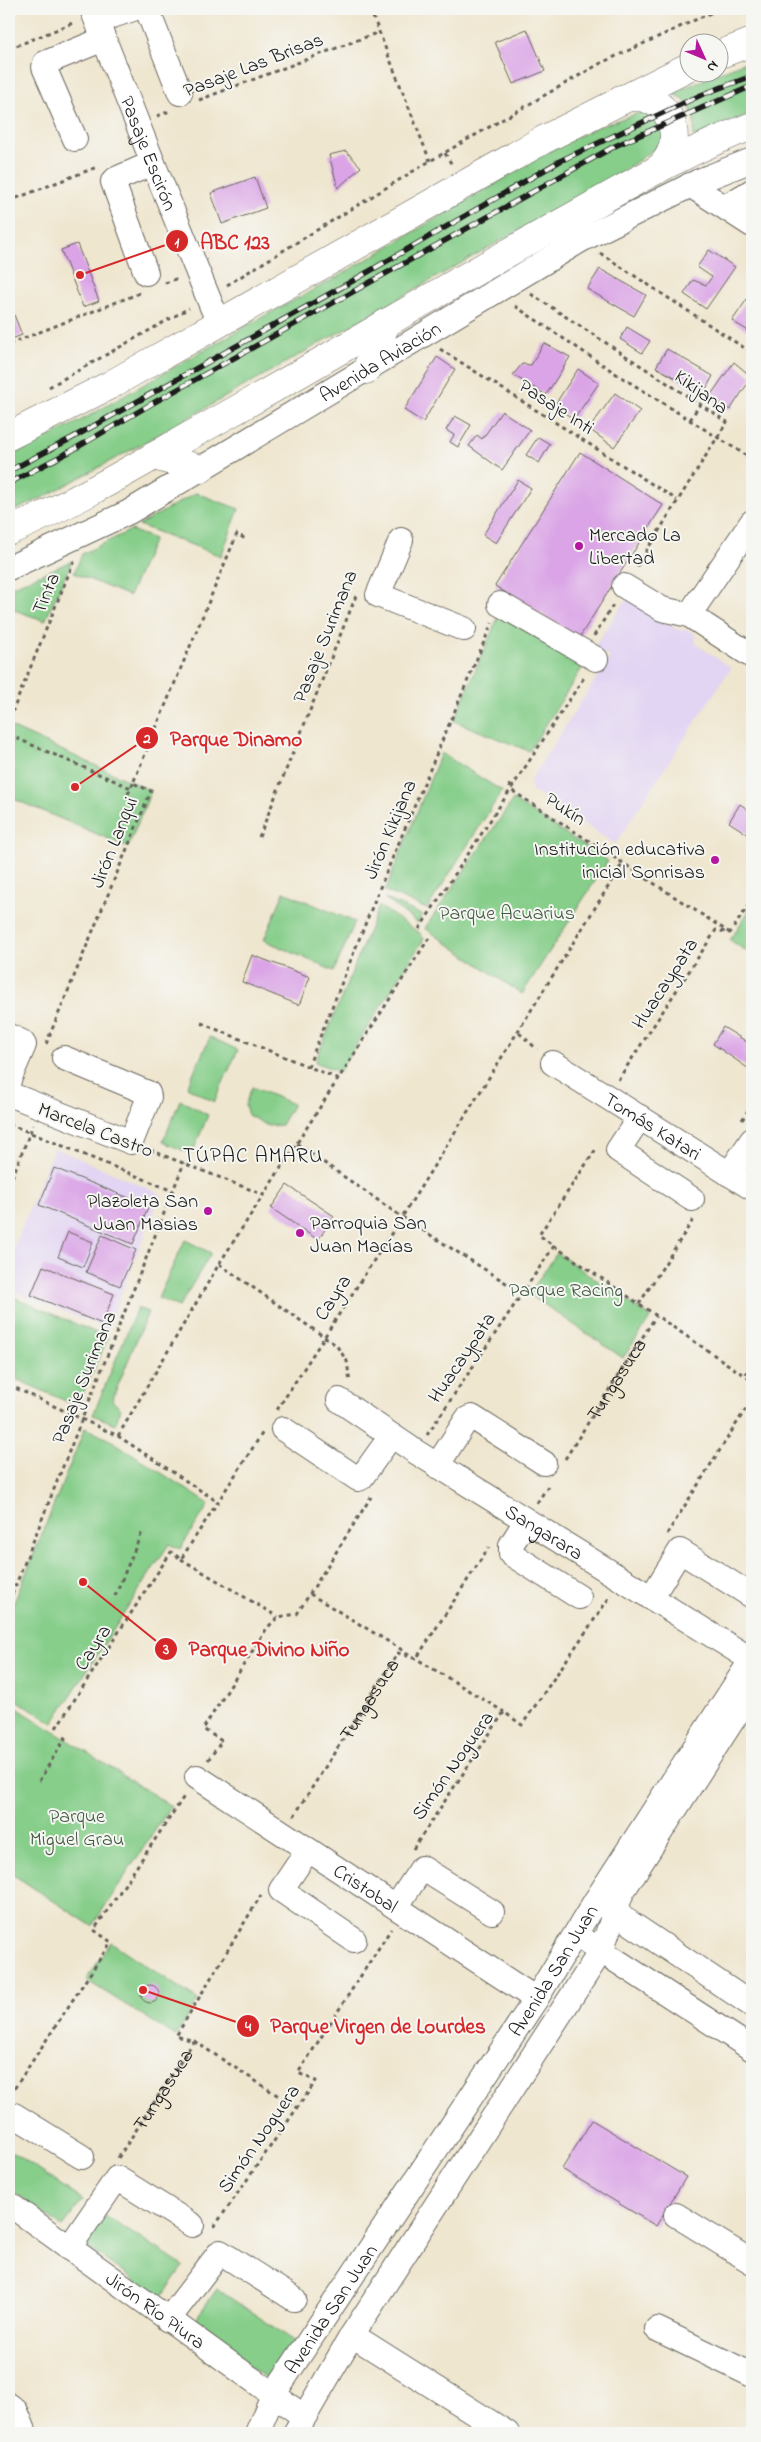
<svg xmlns="http://www.w3.org/2000/svg" width="761" height="2442" font-family="'Indie Flower',sans-serif">
<rect width="100%" height="100%" fill="#f6f6f2"/>
<filter id="ink" filterUnits="userSpaceOnUse"><feTurbulence type="fractalNoise" baseFrequency=".02" numOctaves="2"/><feDisplacementMap in="SourceGraphic" scale="10" xChannelSelector="R" yChannelSelector="G"/><feConvolveMatrix kernelMatrix="1 2 1 2 8 2 1 2 1" color-interpolation-filters="sRGB"/></filter>
<filter id="wash" filterUnits="userSpaceOnUse"><feTurbulence type="fractalNoise" baseFrequency=".0096" numOctaves="4" result="noise"/><feDisplacementMap in="SourceGraphic" scale="20" xChannelSelector="R" yChannelSelector="G"/><feGaussianBlur stdDeviation="1.12" result="paint"/><feColorMatrix in="noise" values="0 0 0 0 0 0 0 0 0 0 0 0 0 0 0 0 0 1.4 0 .05"/><feComposite in="paint" operator="in"/></filter>
<g filter="url(#wash)">
<rect width="100%" height="100%" fill="#efe6cf"/>
<g fill="#e2d4f3">
<polygon points="628,597 678,630 688,630 695,634 696,644 731,668 615,844 532,791 530,781 610,657 594,647"/>
<polygon points="54,1148 161,1194 107,1329 9,1290 9,1259"/>
</g>
<g fill="#86ce8a" stroke="#517553">
<path d="M752 59V113L693 137C697 117 691 101 672 93Z"/>
<polygon points="661,106 678,132 622,172 144,443 42,498 9,513 9,457 80,421 257,320 334,279 559,146 597,127"/>
<polygon points="196,493 239,509 221,556 139,525"/>
<polygon points="131,530 154,539 129,596 74,573 82,554"/>
<polygon points="72,561 45,621 9,608 9,588"/>
<polygon points="501,610 586,662 529,751 454,721"/>
<polygon points="9,726 151,791 128,847 9,797"/>
<polygon points="441,753 502,791 427,909 385,891"/>
<polygon points="513,800 608,861 522,994 425,928"/>
<polygon points="284,892 355,922 334,971 264,940"/>
<polygon points="384,898 422,915 418,923"/>
<polygon points="379,906 421,934 424,939 339,1072 315,1062"/>
<polygon points="752,906 752,955 730,940"/>
<polygon points="210,1037 238,1050 214,1102 187,1087"/>
<polygon points="252,1087 293,1104 281,1125 268,1126 248,1115 245,1105"/>
<polygon points="180,1100 208,1115 192,1154 163,1142"/>
<polygon points="185,1240 211,1253 179,1307 158,1298"/>
<polygon points="557,1253 651,1317 623,1358 529,1294"/>
<polygon points="9,1295 108,1338 77,1406 9,1376"/>
<polygon points="137,1308 148,1312 112,1400 121,1409 115,1424 93,1415"/>
<polygon points="85,1428 114,1442 209,1504 180,1549 169,1544 53,1723 9,1695 9,1615"/>
<polygon points="9,1703 171,1806 92,1926 9,1872"/>
<polygon points="111,1942 198,2000 176,2036 86,1980"/>
<polygon points="9,2150 83,2200 62,2227 9,2189"/>
<polygon points="96,2210 183,2266 160,2299 77,2240"/>
<polygon points="217,2289 296,2342 267,2379 192,2324"/>
</g>
<g id="blocks">
<g fill="#daa4e6">
<polygon points="527,29 545,71 513,84 495,42"/>
<polygon points="346,151 361,167 338,188 329,155"/>
<polygon points="255,177 266,208 222,224 211,193"/>
<polygon points="77,244 99,301 83,307 61,250"/>
<polygon points="709,250 735,267 706,309 684,294 693,280 706,285 712,277 697,267"/>
<polygon points="600,269 646,295 634,316 587,289"/>
<polygon points="752,292 752,333 732,321"/>
<polygon points="9,302 22,335 9,340"/>
<polygon points="627,327 650,341 642,353 620,339"/>
<polygon points="544,343 570,357 546,395 513,375 522,364 531,365"/>
<polygon points="667,349 713,376 703,394 656,367"/>
<polygon points="437,357 455,369 423,422 404,410"/>
<polygon points="734,362 752,377 730,410 710,396"/>
<polygon points="578,369 599,383 574,419 554,406"/>
<polygon points="615,393 640,411 614,447 589,429"/>
<polygon points="502,411 530,430 502,470 469,446 477,435 482,439"/>
<polygon points="455,416 471,425 458,447 450,442 454,435 446,430"/>
<polygon points="538,437 550,444 539,463 526,455"/>
<polygon points="580,452 663,505 579,638 495,586"/>
<polygon points="518,480 531,488 496,543 483,535"/>
<polygon points="740,804 752,812 752,837 729,822"/>
<polygon points="252,955 310,977 299,1005 242,982"/>
<polygon points="723,1027 752,1045 752,1071 713,1044"/>
<polygon points="54,1168 149,1206 133,1244 39,1205"/>
<polygon points="287,1185 334,1216 318,1240 271,1208"/>
<polygon points="68,1232 93,1242 83,1267 58,1257"/>
<polygon points="102,1235 136,1250 120,1286 86,1272"/>
<polygon points="43,1266 114,1294 102,1324 31,1295"/>
<circle cx="150" cy="1994" r="9"/>
<polygon points="592,2120 686,2177 656,2226 562,2169"/>
</g>
</g>
</g>
<g filter="url(#ink)">
<use href="#blocks" fill-opacity="0" stroke="#66635b" stroke-width="1"/>
<g fill="none" stroke-linecap="round" stroke-linejoin="round">
<defs>
<g id="minor">
<path id="s4" d="M92 9 153 163 219 324"/>
<polyline points="147,9 180,93"/>
<polyline points="97,21 133,9"/>
<polyline points="75,139 44,67 45,63 104,39"/>
<polyline points="690,185 752,225"/>
<polyline points="725,207 752,191"/>
<polyline points="146,273 113,182 116,179 153,163"/>
<polyline points="401,540 378,595 464,629"/>
<path id="s5" d="M9 568 129 512 581 240 699 181 752 160"/>
<polyline points="624,586 662,609 689,615 752,656"/>
<polyline points="500,604 596,659"/>
<polyline points="689,615 752,522"/>
<polyline points="9,1036 22,1042 24,1045 9,1080"/>
<path id="s6" d="M553 1063 752 1188"/>
<polyline points="9,1094 131,1142 149,1097 148,1093 64,1058"/>
<polyline points="640,1117 618,1150 692,1199"/>
<polyline points="729,1174 752,1140"/>
<path id="s7" d="M339 1400 416 1452 752 1660"/>
<polyline points="283,1429 358,1479 361,1478 391,1436"/>
<polyline points="437,1466 467,1419 472,1417 544,1463"/>
<polyline points="526,1521 511,1545 511,1554 579,1597"/>
<polyline points="651,1598 680,1551 752,1596"/>
<path id="s8" d="M197 1777 536 1999"/>
<polyline points="308,1850 281,1890 354,1940"/>
<polyline points="602,1904 752,2005"/>
<polyline points="396,1907 422,1868 492,1912"/>
<polyline points="589,1943 752,2049"/>
<polyline points="9,2119 14,2115 82,2157"/>
<path id="s9" d="M9 2204 303 2416"/>
<polyline points="676,2215 752,2262"/>
<polyline points="69,2248 117,2178 192,2225"/>
<polyline points="168,2320 220,2252 294,2299"/>
<polyline points="657,2329 752,2375"/>
<polyline points="352,2335 507,2433"/>
<polyline points="9,2405 16,2411 25,2433"/>
<path id="s10" d="M257 2433 273 2395 536 1999 596 1900 752 1659"/>
<polyline points="295,2433 352,2335 601,1951 622,1892 752,1690"/>
</g>
<g id="major">
<polyline points="718,55 752,42"/>
<path d="M621 99C667 86 693 141 657 170"/>
<polyline points="366,370 387,322"/>
<polyline points="9,436 110,385 543,140 688,67"/>
<polyline points="154,456 201,469"/>
<path d="M9 531C73 504 133 468 193 434 320 364 443 288 570 218 629 185 688 150 752 126"/>
</g>
</defs>
<use href="#minor" stroke="#66635b" stroke-width="26"/>
<use href="#major" stroke="#66635b" stroke-width="29"/>
<g stroke="#66635b" stroke-width="3" stroke-dasharray="4 4" stroke-linecap="butt">
<polyline points="370,9 430,161"/>
<polyline points="9,49 75,22"/>
<polyline points="199,100 379,32"/>
<polyline points="157,116 170,111"/>
<polyline points="445,153 452,165"/>
<polyline points="9,201 97,167"/>
<polyline points="600,253 752,353"/>
<polyline points="165,283 178,278"/>
<polyline points="227,285 430,161 601,63 719,9"/>
<polyline points="531,294 727,422 635,569"/>
<polyline points="515,306 618,375 752,459"/>
<polyline points="9,344 140,293"/>
<polyline points="440,349 677,500"/>
<polyline points="49,387 189,308"/>
<polyline points="690,420 700,404"/>
<polyline points="594,636 613,605"/>
<polyline points="9,720 74,561"/>
<polyline points="9,735 131,788"/>
<polyline points="509,784 511,790 730,933"/>
<polyline points="128,794 133,783"/>
<polyline points="259,837 356,596"/>
<polyline points="419,929 585,676"/>
<polyline points="201,1023 339,1079"/>
<polyline points="519,1033 537,1049"/>
<polyline points="46,1044 151,791 133,783 237,534 247,540"/>
<polyline points="308,1067 378,892 492,623"/>
<polyline points="618,1080 716,930 730,933 752,900"/>
<polyline points="742,1120 752,1104"/>
<polyline points="9,1124 173,1191"/>
<polyline points="297,1144 402,1217 522,1293"/>
<polyline points="150,1150 264,1195"/>
<polyline points="9,1185 33,1125"/>
<polyline points="554,1246 745,1376"/>
<polyline points="219,1264 336,1345 347,1361 350,1383"/>
<polyline points="639,1304 693,1220"/>
<polyline points="752,1364 745,1376 752,1381"/>
<polyline points="9,1385 118,1436 218,1502"/>
<polyline points="277,1410 402,1217 623,863"/>
<polyline points="427,1435 554,1246 539,1235 596,1149"/>
<polyline points="118,1436 219,1264 429,938"/>
<path id="s1" d="M565 1459 656 1316"/>
<polyline points="537,1503 550,1483"/>
<polyline points="667,1534 752,1399"/>
<polyline points="181,1559 278,1617"/>
<polyline points="310,1594 504,1712"/>
<polyline points="115,1596 142,1532"/>
<polyline points="9,1602 184,1163"/>
<polyline points="56,1728 171,1552 181,1559 263,1432"/>
<polyline points="208,1760 222,1741 203,1729 267,1628 278,1617 297,1614 371,1497"/>
<polyline points="39,1781 67,1735"/>
<path id="s2" d="M294 1816 398 1653 416 1659 489 1547"/>
<polyline points="9,1833 10,1830"/>
<polyline points="413,1849 504,1712 522,1725 611,1595"/>
<polyline points="194,2041 297,2108"/>
<polyline points="10,2095 111,1942 94,1930 185,1795"/>
<path id="s3" d="M118 2158 194 2041 176 2036 261 1895"/>
<polyline points="214,2227 316,2081 298,2073 391,1929"/>
</g>
<use href="#minor" stroke="#fff" stroke-width="24"/>
<use href="#major" stroke="#fff" stroke-width="28"/>
<defs>
<g id="rail">
<polyline points="9,471 72,438 349,283 560,161 701,95 752,76"/>
<polyline points="9,483 71,451 153,403 615,146 752,86"/>
</g>
</defs>
<use href="#rail" stroke="#1c1c1c" stroke-width="5.5"/>
<use href="#rail" stroke="#f6f6f2" stroke-width="4" stroke-dasharray="11" stroke-linecap="butt"/>
</g>
</g>
<g fill="#b5179e" stroke="#f6f6f2" stroke-width="2">
<circle cx="579" cy="546" r="5"/>
<circle cx="715" cy="860" r="5"/>
<circle cx="208" cy="1211" r="5"/>
<circle cx="300" cy="1233" r="5"/>
</g>
<g text-anchor="middle" stroke-width="4" stroke-linejoin="round" paint-order="stroke">
<g font-size="20" fill="#1c1c1c" stroke="#f6f6f2">
<text transform="translate(253 64) rotate(-21)" y="7">Pasaje Las Brisas</text>
<text dy="7" stroke="none"><textPath href="#s4" startOffset="155">Pasaje Escirón</textPath></text>
<text dy="7" stroke="none"><textPath href="#s5" startOffset="425">Avenida Aviación</textPath></text>
<text transform="translate(702 391) rotate(36)" y="7">Kikijana</text>
<text transform="translate(557 406) rotate(33)" y="7">Pasaje Inti</text>
<text transform="translate(45 593) rotate(-68)" y="7">Tinta</text>
<text transform="translate(324 636) rotate(-68)" y="7">Pasaje Surimana</text>
<text transform="translate(566 808) rotate(33)" y="7">Pukín</text>
<text transform="translate(389 829) rotate(-67)" y="7">Jirón Kikijana</text>
<text transform="translate(113 842) rotate(-68)" y="7">Jirón Lanqui</text>
<text transform="translate(664 983) rotate(-57)" y="7">Huacaypata</text>
<text dy="7" stroke="none"><textPath href="#s6" startOffset="118">Tomás Katari</textPath></text>
<text transform="translate(96 1129) rotate(21)" y="7">Marcela Castro</text>
<text transform="translate(332 1297) rotate(-57)" y="7">Cayra</text>
<text transform="translate(461 1357) rotate(-56)" y="7">Huacaypata</text>
<text transform="translate(83 1377) rotate(-68)" y="7">Pasaje Surimana</text>
<text dy="7" stroke="none"><textPath href="#s1" startOffset="95">Tungasuca</textPath></text>
<text dy="7" stroke="none"><textPath href="#s7" startOffset="244">Sangarara</textPath></text>
<text transform="translate(92 1647) rotate(-57)" y="7">Cayra</text>
<text dy="7" stroke="none"><textPath href="#s2" startOffset="139">Tungasuca</textPath></text>
<text transform="translate(452 1765) rotate(-55)" y="7">Simón Noguera</text>
<text dy="7" stroke="none"><textPath href="#s8" startOffset="202">Cristobal</textPath></text>
<text dy="7" stroke="none"><textPath href="#s10" startOffset="550">Avenida San Juan</textPath></text>
<text dy="7" stroke="none"><textPath href="#s3" startOffset="82">Tungasuca</textPath></text>
<text transform="translate(258 2138) rotate(-55)" y="7">Simón Noguera</text>
<text dy="7" stroke="none"><textPath href="#s10" startOffset="145">Avenida San Juan</textPath></text>
<text dy="7" stroke="none"><textPath href="#s9" startOffset="181">Jirón Río Piura</textPath></text>
</g>
<g font-size="20" fill="#1c1c1c" stroke="#f6f6f2" text-anchor="start">
<text x="589" y="541">Mercado La<tspan x="589" dy="23">Libertad</tspan></text>
<text x="705" y="855" text-anchor="end">Institución educativa<tspan x="705" dy="23">inicial Sonrisas</tspan></text>
<text x="198" y="1207" text-anchor="end">Plazoleta San<tspan x="198" dy="23">Juan Masias</tspan></text>
<text x="310" y="1229">Parroquia San<tspan x="310" dy="23">Juan Macías</tspan></text>
</g>
<g font-size="20" fill="#415a42" stroke="#f6f6f2">
<text x="507" y="919">Parque Acuarius</text>
<text x="566" y="1296">Parque Racing</text>
<text x="77" y="1822">Parque<tspan x="77" dy="23">Miguel Grau</tspan></text>
</g>
<g font-size="21" letter-spacing="1" fill="#1c1c1c" stroke="#f6f6f2">
<text x="253" y="1162">TÚPAC AMARU</text>
</g>
</g>
<path fill="none" stroke="#d62828" stroke-width="2" d="M80 275L177 241M75 787L147 738M83 1582L166 1649M143 1990L248 2026"/>
<g fill="#d62828" stroke="#f6f6f2" stroke-width="2">
<circle cx="80" cy="275" r="5"/>
<circle cx="75" cy="787" r="5"/>
<circle cx="83" cy="1582" r="5"/>
<circle cx="143" cy="1990" r="5"/>
<circle cx="177" cy="241" r="12"/>
<circle cx="147" cy="738" r="12"/>
<circle cx="166" cy="1649" r="12"/>
<circle cx="248" cy="2026" r="12"/>
</g>
<g font-size="15" text-anchor="middle" font-weight="bold" fill="#fff">
<text x="177" y="247">1</text>
<text x="147" y="743">2</text>
<text x="166" y="1654">3</text>
<text x="248" y="2031">4</text>
</g>
<g font-size="21" text-anchor="middle" font-weight="bold" fill="#d62828" stroke="#f6f6f2" stroke-width="4" stroke-linejoin="round" paint-order="stroke">
<text x="235" y="249">ABC 123</text>
<text x="236" y="746">Parque Dinamo</text>
<text x="269" y="1656">Parque Divino Niño</text>
<text x="378" y="2033">Parque Virgen de Lourdes</text>
</g>
<rect width="761" height="2442" fill="none" stroke="#f6f6f2" stroke-width="30"/>
<g transform="translate(704 58) rotate(134)"><circle r="24" fill="#f6f6f2" stroke="#9f9f9c"/>
<path d="M0-4L9 19L0 12L-9 19Z" fill="#b5179e"/>
<text y="-8" font-size="14" font-weight="bold" text-anchor="middle" fill="#1c1c1c">N</text>
</g>
</svg>
